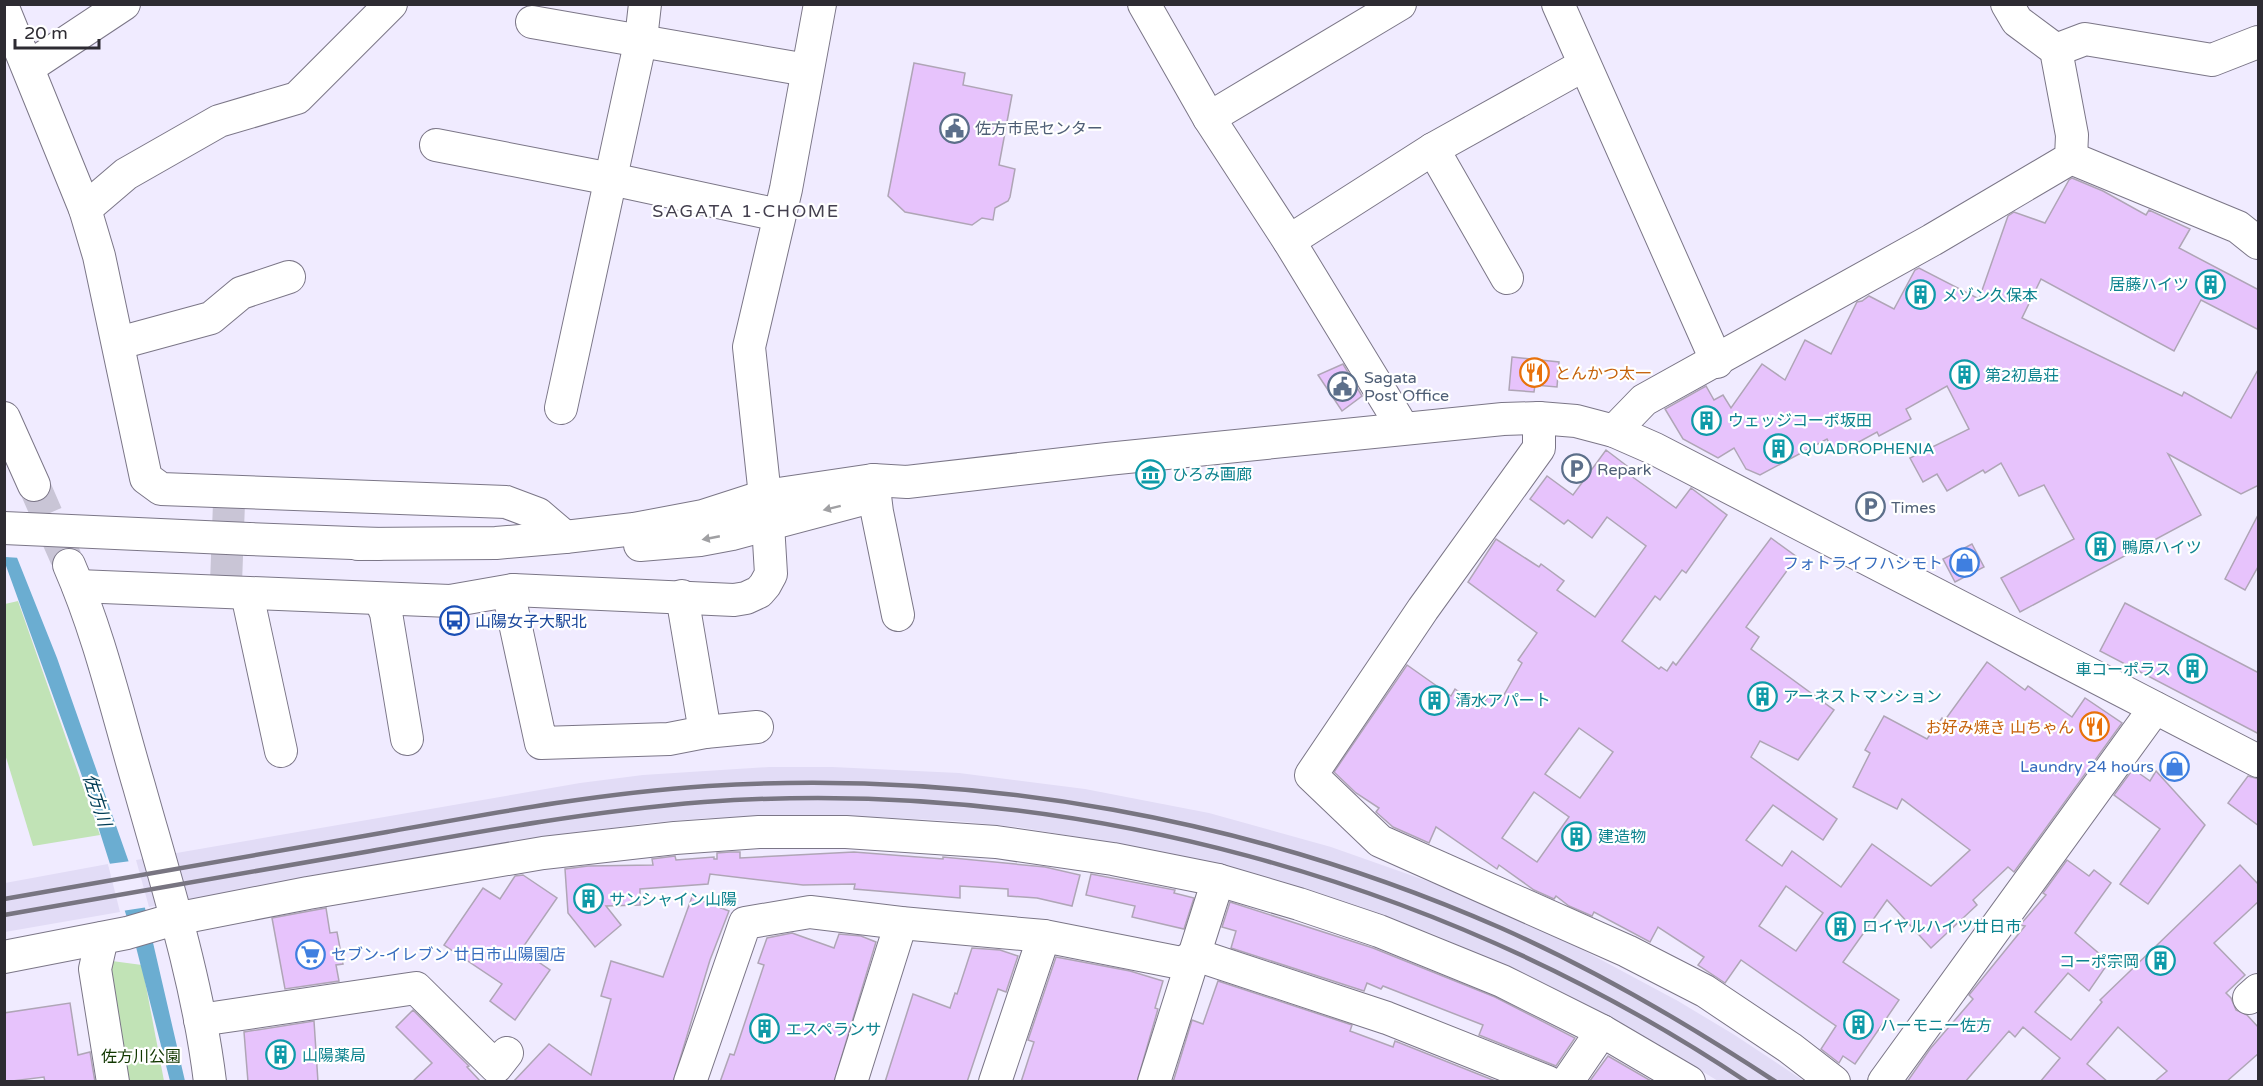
<svg xmlns="http://www.w3.org/2000/svg" width="2263" height="1086" font-family="'Varela Round','Noto Sans JP',sans-serif">
<rect width="100%" height="100%" fill="#f0ebff"/>
<g fill="#e2dcf6">
<polygon points="769,767 832,767 959,773 1085,789 1209,813 1331,847 1450,889 1566,941 1678,1001 1733,1034 1804,1081 1718,1081 1654,1042 1546,984 1433,934 1317,893 1258,875 1138,847 1017,827 955,821 832,815 709,818 648,823 526,840 149,907 136,860 580,783 643,775"/>
<polygon points="108,864 120,912 5,932 5,883"/>
</g>
<g fill="#c1e3b6">
<polygon points="18,601 100,835 33,846 5,754 5,604"/>
<polygon points="112,961 142,965 164,1081 127,1081 112,989"/>
</g>
<polygon fill="#6badd1" points="4,525 57,658 145,908 185,1081 170,1081 135,943 83,779 5,563"/>
<g fill="#f0ebff">
<polygon points="4,522 7,524 21,558 5,557"/>
<polygon points="131,861 148,907 122,911 108,864"/>
</g>
<g fill="#e7c3fc" stroke="#afa5b6" stroke-width="1.5" fill-rule="evenodd">
<polygon points="914,63 965,73 963,85 1012,95 999,165 1015,169 1010,197 1008,201 995,208 993,220 982,218 972,225 905,212 888,196"/>
<polygon points="2072,178 2103,191 2146,215 2149,210 2190,229 2179,248 2259,290 2259,330 2201,300 2174,351 2041,279 2022,318 2182,396 2184,392 2231,418 2259,368 2259,485 2241,494 2168,454 2201,515 2020,612 2001,578 2074,539 2044,485 2019,496 2001,463 1985,473 1983,470 1947,491 1937,474 1923,482 1910,458 1969,429 1947,386 1906,409 1911,419 1879,436 1877,432 1835,455 1827,439 1760,475 1746,469 1734,448 1718,458 1683,439 1665,409 1706,386 1714,400 1723,395 1731,408 1762,364 1785,380 1805,340 1831,354 1857,302 1862,301 1869,296 1894,309 1915,270 1919,268 1979,299 2008,216 2014,212 2045,223 2069,180"/>
<polygon points="1512,357 1559,362 1557,387 1535,385 1534,392 1509,390"/>
<polygon points="1343,364 1362,396 1342,411 1318,375"/>
<path d="M1606 450 1631 469 1627 473 1676 508 1691 488 1727 515 1686 573 1682 570 1660 600 1655 596 1622 641 1659 669 1661 667 1667 671 1673 662 1676 665 1771 538 1797 557 1746 627 1759 637 1751 649 1834 710 1798 760 1760 741 1751 757 1837 819 1823 840 1773 805 1746 840 1782 866 1792 851 1841 887 1872 844 1931 886 1970 850 1902 799 1897 809 1853 787 1870 753 1865 750 1884 716 1927 739 1942 718 1945 720 1987 662 2025 690 2028 686 2072 717 2085 698 2122 723 2014 872 2008 867 1973 900 1977 905 1931 948 1887 900 1843 962 1899 1000 1855 1064 1843 1056 1839 1063 1821 1049 1836 1026 1741 960 1725 983 1698 965 1704 957 1658 927 1650 942 1594 912 1592 916 1569 906 1556 896 1554 899 1534 890 1499 865 1497 869 1436 827 1429 843 1393 827 1376 812 1379 808 1356 793 1334 772 1407 665 1451 696 1455 689 1481 708 1490 693 1501 700 1522 663 1518 660 1537 633 1468 582 1496 539 1539 567 1541 564 1564 581 1557 590 1595 617 1646 546 1607 517 1592 538 1568 520 1564 524 1530 499 1547 476 1573 495ZM1579 728 1613 752 1580 798 1545 774ZM1534 792 1569 817 1537 862 1502 838ZM1786 886 1823 913 1796 951 1759 926Z"/>
<polygon points="2259,513 2259,565 2245,590 2225,579"/>
<polygon points="1972,544 1984,567 1955,582 1943,559"/>
<polygon points="2125,603 2259,673 2259,734 2100,651"/>
<polygon points="2133,769 2150,781 2156,771 2205,825 2148,904 2120,884 2160,829 2114,795"/>
<polygon points="2248,776 2259,779 2259,826 2228,803"/>
<polygon points="730,852 740,852 740,858 854,852 943,859 943,857 1045,867 1080,875 1072,906 1037,898 1008,896 1008,889 960,886 960,898 854,889 855,884 803,885 710,874 708,884 640,889 640,905 606,906 621,925 595,947 568,913 565,869 588,866 653,865 652,859 675,856 676,860 714,857 714,859 717,859 717,853"/>
<polygon points="2067,860 2089,876 2094,870 2111,883 2075,933 2109,962 2089,991 2068,973 2035,1012 2071,1040 2102,1002 2100,1000 2240,865 2259,885 2259,901 2214,943 2245,975 2226,993 2231,998 2236,1010 2247,1015 2259,1028 2259,1053 2226,1082 2154,1082 2167,1071 2118,1027 2087,1064 2108,1082 2040,1082 2060,1058 2023,1027 2015,1037 2009,1031 1965,1082 1907,1082 1930,1049 1973,999 1969,995 2025,926 2020,925 2046,895 2043,893"/>
<polygon points="1091,874 1175,890 1174,893 1194,898 1184,929 1132,917 1135,906 1086,895"/>
<polygon points="523,875 557,898 521,950 550,970 515,1020 490,1001 502,984 444,945 483,888 500,899 515,876"/>
<polygon points="692,897 729,911 710,960 673,1082 513,1082 549,1044 591,1075 611,999 601,996 611,961 663,977"/>
<polygon points="1230,902 1373,948 1495,997 1575,1038 1556,1066 1479,1035 1483,1025 1383,986 1381,989 1367,983 1364,991 1231,948 1236,931 1222,927"/>
<polygon points="326,908 330,933 337,932 343,964 336,965 339,981 285,989 272,918"/>
<polygon points="792,933 834,948 839,934 861,936 876,942 834,1082 720,1082 730,1054 734,1055 764,965 758,963 767,938"/>
<polygon points="972,948 1000,950 1018,956 1006,992 998,989 967,1082 885,1082 913,994 950,1008 955,993 957,994"/>
<polygon points="1056,957 1130,971 1163,981 1155,1008 1158,1009 1137,1082 1021,1082 1034,1042 1028,1040"/>
<polygon points="1218,981 1352,1025 1350,1031 1393,1047 1395,1041 1498,1082 1173,1082 1192,1020 1203,1024"/>
<polygon points="70,1003 78,1055 90,1052 95,1082 45,1082 44,1077 4,1082 4,1013"/>
<polygon points="413,1010 469,1066 467,1067 481,1082 412,1082 432,1063 396,1027"/>
<polygon points="314,1021 318,1082 248,1082 244,1032"/>
<polygon points="1608,1056 1653,1082 1589,1082"/>
</g>
<g fill="none" stroke-linecap="round" stroke-linejoin="round">
<g stroke="#c9c5d6" stroke-width="32" stroke-dasharray="32 16" stroke-linecap="butt">
<polyline points="34,485 69,565"/>
<polyline points="226,583 229,503"/>
</g>
<defs>
<g id="minor">
<polyline points="1144,4 1209,118 1289,241 1403,428"/>
<polyline points="1558,4 1717,362"/>
<polyline points="4,10 85,209 99,256 146,478 161,489 506,502 538,514 565,537"/>
<polyline points="532,22 807,70"/>
<polyline points="2056,50 2085,39 2212,60 2258,42"/>
<polyline points="29,67 124,4"/>
<polyline points="1209,118 1400,4"/>
<polyline points="436,145 611,179 779,215"/>
<polyline points="1433,149 1507,278"/>
<polyline points="2071,158 2238,227 2258,243"/>
<polyline points="85,209 126,174 219,121 297,98 391,4"/>
<polyline points="1289,241 1433,149 1584,65"/>
<polyline points="119,343 211,318 241,293 289,277"/>
<polyline points="561,408 641,39 645,4"/>
<polyline points="4,418 34,485"/>
<polyline points="1539,418 1539,448 1423,609 1311,775 1380,841 1627,951 1705,991 1790,1048 1834,1082"/>
<polyline points="1614,431 1644,400 1932,240 2071,158 2072,135 2056,50 2017,21 2007,4"/>
<polyline points="873,480 877,512 898,615"/>
<polyline points="249,539 378,544"/>
<polyline points="358,544 496,543 565,537 634,529 703,516 765,496 873,480 907,482 1107,459 1503,419 1539,418 1576,421 1614,431 1655,449 2258,761"/>
<polyline points="640,545 700,540 732,534 867,498"/>
<path d="M69 565C100 636 117 712 139 786 166 882 198 982 210 1082"/>
<polyline points="78,586 450,601 513,590 734,600 746,598 759,592 765,585 771,574 768,524 749,347 786,189 820,4"/>
<polyline points="513,590 510,600 541,743 669,739 705,732 757,727"/>
<polyline points="247,594 281,751"/>
<polyline points="682,596 705,732"/>
<polyline points="380,599 386,613 407,739"/>
<polyline points="102,938 95,969 113,1082"/>
<polyline points="4,957 127,933 175,919 308,893 543,853 675,838 759,832 846,832 996,842 1113,859 1218,880 1299,904 1379,931 1502,981 1602,1031 1689,1082"/>
<polyline points="2249,998 2258,990"/>
<polyline points="200,1020 416,988 496,1067 507,1053"/>
<polyline points="690,1082 745,923 810,912 901,923 1044,936 1181,963 1196,955 1387,1018 1548,1082"/>
<polyline points="851,1082 901,923"/>
<polyline points="995,1082 1044,936"/>
<polyline points="1154,1082 1218,880"/>
<polyline points="1567,1082 1602,1031"/>
<polyline points="1884,1082 2155,708"/>
</g>
</defs>
<use href="#minor" stroke="#7b7687" stroke-width="34"/>
<use href="#minor" stroke="#fff" stroke-width="32"/>
<g stroke="#787581" stroke-width="4.5">
<path d="M4 899C132 876 260 854 387 832 493 813 600 793 708 786 979 769 1253 819 1501 928 1598 971 1688 1024 1776 1082"/>
<path d="M4 915C127 894 249 872 371 851 482 831 592 811 704 802 1070 776 1443 879 1747 1082"/>
</g>
<defs>
<polyline id="minor-bridge" points="4,528 249,539"/>
</defs>
<use href="#minor-bridge" stroke="#7b7687" stroke-width="34" stroke-linecap="butt"/>
<use href="#minor-bridge" stroke="#fff" stroke-width="32"/>
</g>
<defs><path id="oneway-solid" d="M-6-.8H1V-3.2L6.5 0L1 3.2V.8H-6Z" transform="scale(1.5)"/></defs>
<g fill="#a0a0a3">
<use href="#oneway-solid" transform="translate(832 508) rotate(166)"/>
<use href="#oneway-solid" transform="translate(711 538) rotate(169)"/>
</g>
<defs>
<symbol id="civic-ring" viewBox="-11 -11 22 22"><circle r="9.5" fill="#fff" stroke="#5c6f8a" stroke-width="1.5"/><path d="M-.6-6.5H3V-4.5H.6V-3L4-1V1h2V6H-6V1h2V-1L-.6-3ZM-1.2 2.5V6h2.4V2.5Z" fill="#5c6f8a"/></symbol>
<symbol id="building-ring" viewBox="-11 -11 22 22"><circle r="9.5" fill="#fff" stroke="#0f9aa8" stroke-width="1.5"/><path d="M-4-6H4V6H1V3H-1V6H-4ZM-2.5-4.3h1.7v1.8h-1.7ZM.8-4.3h1.7v1.8H.8ZM-2.5-1h1.7V.8h-1.7ZM.8-1h1.7V.8H.8Z" fill="#0f9aa8"/></symbol>
<symbol id="restaurant-ring" viewBox="-11 -11 22 22"><circle r="9.5" fill="#fff" stroke="#e8710a" stroke-width="1.5"/><path d="M-5-6h1v4h1v-4h1v4h1v-4h1v5L-1.5 .5V6h-2V.5L-5-1ZM5-6V6H3V1.5H1.5Q1.5-4 5-6Z" fill="#e8710a"/></symbol>
<symbol id="parking-ring" viewBox="-11 -11 22 22"><circle r="9.5" fill="#fff" stroke="#5c6f8a" stroke-width="1.5"/><path d="M-3.5-5.5H1a3.5 3.5 0 0 1 0 7H-1V5.5H-3.5ZM-1-3.4V-.6H.8a1.4 1.4 0 0 0 0-2.8Z" fill="#5c6f8a"/></symbol>
<symbol id="museum-ring" viewBox="-11 -11 22 22"><circle r="9.5" fill="#fff" stroke="#0f9aa8" stroke-width="1.5"/><path d="M0-6L6-3V-2H-6V-3ZM-5-1h2V3h-2ZM-1-1h2V3h-2ZM3-1h2V3H3ZM-6 4H6V6H-6Z" fill="#0f9aa8"/></symbol>
<symbol id="shop-ring" viewBox="-11 -11 22 22"><circle r="9.5" fill="#fff" stroke="#3f7fe0" stroke-width="1.5"/><path d="M-5-2.5h2.3a2.7 3.5 0 0 1 5.4 0H5L5.5 6h-11ZM-1.5-2.5h3a1.5 2.3 0 0 0-3 0Z" fill="#3f7fe0"/></symbol>
<symbol id="bus-ring" viewBox="-11 -11 22 22"><circle r="9.5" fill="#fff" stroke="#1a4fb4" stroke-width="1.5"/><path d="M-5-6H5V4H4V6H2V4H-2V6H-4V4H-5ZM-3.5-4V0h7V-4ZM-3.5 1.2v1.5H-2V1.2ZM2 1.2v1.5H3.5V1.2Z" fill="#1a4fb4"/></symbol>
<symbol id="supermarket-ring" viewBox="-11 -11 22 22"><circle r="9.5" fill="#fff" stroke="#3f7fe0" stroke-width="1.5"/><path d="M-6-5.5h2.5l.6 2H6L4.5 2H-2.5L-4.4-4H-6ZM-1.5 3.2a1.3 1.3 0 1 0 .1 0ZM3 3.2a1.3 1.3 0 1 0 .1 0Z" fill="#3f7fe0"/></symbol>
</defs>
<g fill-rule="evenodd">
<use href="#civic-ring" x="938" y="112" width="33" height="33"/>
<use href="#building-ring" x="2194" y="268" width="33" height="33"/>
<use href="#building-ring" x="1904" y="278" width="33" height="33"/>
<use href="#restaurant-ring" x="1518" y="356" width="33" height="33"/>
<use href="#building-ring" x="1948" y="358" width="33" height="33"/>
<use href="#civic-ring" x="1326" y="370" width="33" height="33"/>
<use href="#building-ring" x="1690" y="404" width="33" height="33"/>
<use href="#building-ring" x="1762" y="432" width="33" height="33"/>
<use href="#parking-ring" x="1560" y="452" width="33" height="33"/>
<use href="#museum-ring" x="1134" y="458" width="33" height="33"/>
<use href="#parking-ring" x="1854" y="490" width="33" height="33"/>
<use href="#building-ring" x="2084" y="530" width="33" height="33"/>
<use href="#shop-ring" x="1948" y="546" width="33" height="33"/>
<use href="#bus-ring" x="438" y="604" width="33" height="33"/>
<use href="#building-ring" x="2176" y="652" width="33" height="33"/>
<use href="#building-ring" x="1746" y="680" width="33" height="33"/>
<use href="#building-ring" x="1418" y="684" width="33" height="33"/>
<use href="#restaurant-ring" x="2078" y="710" width="33" height="33"/>
<use href="#shop-ring" x="2158" y="750" width="33" height="33"/>
<use href="#building-ring" x="1560" y="820" width="33" height="33"/>
<use href="#building-ring" x="572" y="882" width="33" height="33"/>
<use href="#building-ring" x="1824" y="910" width="33" height="33"/>
<use href="#supermarket-ring" x="294" y="938" width="33" height="33"/>
<use href="#building-ring" x="2144" y="944" width="33" height="33"/>
<use href="#building-ring" x="1842" y="1008" width="33" height="33"/>
<use href="#building-ring" x="748" y="1012" width="33" height="33"/>
<use href="#building-ring" x="264" y="1038" width="33" height="33"/>
</g>
<g text-anchor="middle" stroke-width="4.5" stroke-linejoin="round" paint-order="stroke">
<g font-size="16" fill="#4e5e75" stroke="#fff" text-anchor="start">
<text x="975" y="134">佐方市民センター</text>
<text x="1364" y="383">Sagata<tspan x="1364" dy="18">Post Office</tspan></text>
<text x="1597" y="475">Repark</text>
<text x="1891" y="513">Times</text>
</g>
<g font-size="16" fill="#0d838f" stroke="#fff" text-anchor="start">
<text x="2189" y="290" text-anchor="end">居藤ハイツ</text>
<text x="1942" y="301">メゾン久保本</text>
<text x="1985" y="381">第2初島荘</text>
<text x="1728" y="426">ウェッジコーポ坂田</text>
<text x="1799" y="454">QUADROPHENIA</text>
<text x="1172" y="480">ひろみ画廊</text>
<text x="2122" y="553">鴨原ハイツ</text>
<text x="2171" y="675" text-anchor="end">車コーポラス</text>
<text x="1783" y="702">アーネストマンション</text>
<text x="1455" y="706">清水アパート</text>
<text x="1598" y="842">建造物</text>
<text x="609" y="905">サンシャイン山陽</text>
<text x="1862" y="932">ロイヤルハイツ廿日市</text>
<text x="2139" y="967" text-anchor="end">コーポ宗岡</text>
<text x="1880" y="1031">ハーモニー佐方</text>
<text x="786" y="1035">エスペランサ</text>
<text x="302" y="1061">山陽薬局</text>
</g>
<g font-size="16" fill="#c56008" stroke="#fff" text-anchor="start">
<text x="1555" y="379">とんかつ太一</text>
<text x="2074" y="733" text-anchor="end">お好み焼き 山ちゃん</text>
</g>
<g font-size="16" fill="#366cbe" stroke="#fff" text-anchor="end">
<text x="1943" y="569">フォトライフハシモト</text>
<text x="2154" y="772">Laundry 24 hours</text>
<text x="331" y="960" text-anchor="start">セブン-イレブン 廿日市山陽園店</text>
</g>
<g font-size="16" fill="#164399" stroke="#fff" text-anchor="start">
<text x="475" y="627">山陽女子大駅北</text>
</g>
<g font-size="16" fill="#113700" stroke="#fff">
<text x="141" y="1062">佐方川公園</text>
</g>
<g font-size="18" letter-spacing="1.5" fill="#433f4e" stroke="#fff">
<text x="746" y="217">SAGATA 1-CHOME</text>
</g>
<g font-size="18" font-style="italic" fill="#013c55" stroke="#fff">
<text transform="translate(97 800) rotate(72)" y="6">佐方川</text>
</g>
</g>
<rect width="2263" height="1086" fill="none" stroke="#2d2b32" stroke-width="12"/>
<path d="M15 39v9h84v-9" fill="none" stroke="#2d2b32" stroke-width="3"/>
<text x="24" y="39" font-size="18" fill="#2d2b32" stroke="#ffffff" stroke-width="4.5" paint-order="stroke">20 m</text>
</svg>
